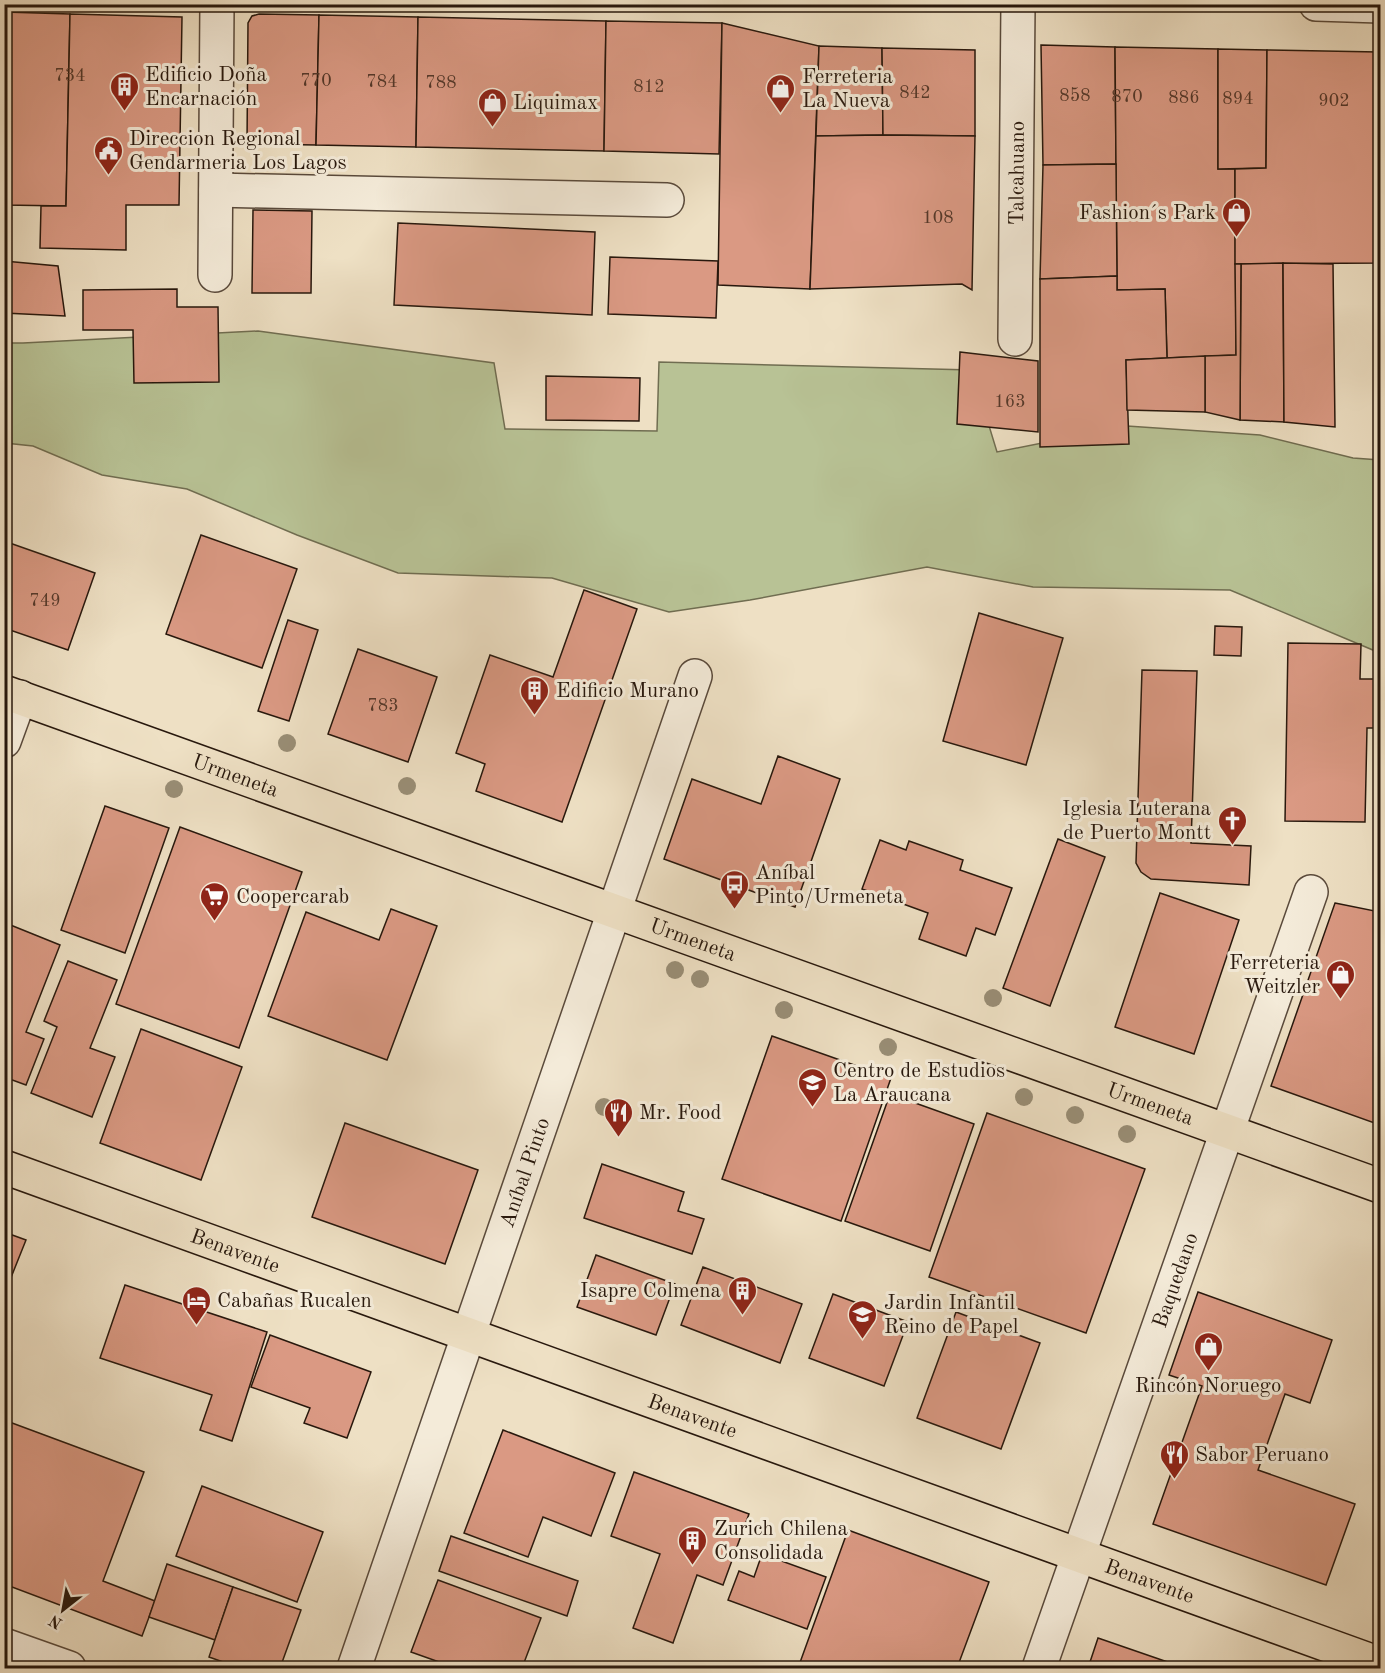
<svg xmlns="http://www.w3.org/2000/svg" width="1385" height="1673" font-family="'Old Standard TT',serif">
<rect width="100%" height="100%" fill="#eee0c4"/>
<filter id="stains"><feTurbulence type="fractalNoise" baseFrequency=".00333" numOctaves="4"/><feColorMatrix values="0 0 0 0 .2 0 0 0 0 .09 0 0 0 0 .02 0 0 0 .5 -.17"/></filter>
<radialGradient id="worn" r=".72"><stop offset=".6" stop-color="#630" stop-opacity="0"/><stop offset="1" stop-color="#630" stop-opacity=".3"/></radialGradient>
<polygon fill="#b8c295" stroke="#706d51" stroke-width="1.5" points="258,331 494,363 505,429 657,431 659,362 972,370 997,452 1127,426 1260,435 1353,458 1380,460 1380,653 1230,590 1033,587 927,567 750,600 669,612 552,578 398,573 297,535 187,489 102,475 33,446 5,443 5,343 23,343"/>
<g fill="#da9983" stroke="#28180d" stroke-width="1.5">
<polygon points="4,12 70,14 66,206 4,205"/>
<polygon points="70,14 182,17 179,205 126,205 126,250 40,248 41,206 66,206"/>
<polygon points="259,14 319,15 316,145 247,144 248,23 252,16"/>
<polygon points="319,15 418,17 416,147 316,145"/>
<polygon points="418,17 606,21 604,151 416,147"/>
<polygon points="606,21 722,23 719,154 604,151"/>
<polygon points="722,23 819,46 810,289 718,285"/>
<polygon points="1041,45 1115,47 1116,164 1043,165"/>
<polygon points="819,46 882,48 883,135 816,136"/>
<polygon points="1115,47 1218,49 1218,169 1235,169 1236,355 1167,358 1165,289 1117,290"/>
<polygon points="882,48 975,50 975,136 883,135"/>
<polygon points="1218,49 1267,50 1266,168 1218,169"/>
<polygon points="1267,50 1378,52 1379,263 1235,264 1235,169 1266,168"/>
<polygon points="883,135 975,136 972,290 962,284 810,289 816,136"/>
<polygon points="1116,164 1117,276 1040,279 1043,165"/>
<polygon points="253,210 312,211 311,293 252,293"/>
<polygon points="398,223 595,232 592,315 394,305"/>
<polygon points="610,257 718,261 716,318 608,314"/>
<polygon points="4,261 58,266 65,316 4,313"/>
<polygon points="1283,263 1284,422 1240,420 1241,264"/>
<polygon points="1283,263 1333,264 1335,427 1284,422"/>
<polygon points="1235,264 1241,264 1240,420 1205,412 1205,356 1236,355"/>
<polygon points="1117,276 1117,290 1165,289 1167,358 1126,360 1129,444 1040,447 1040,279"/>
<polygon points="177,289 177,307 218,307 219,382 134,383 133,330 83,330 83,290"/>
<polygon points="960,352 1038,361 1038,432 957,424"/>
<polygon points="1205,356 1205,412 1127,410 1126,360"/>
<polygon points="546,376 640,378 639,421 546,420"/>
<polygon points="201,535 297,569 262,668 166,634"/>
<polygon points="4,541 95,573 68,650 4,628"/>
<polygon points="584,590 637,609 562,822 476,791 485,764 456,753 490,655 553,677"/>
<polygon points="979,613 1063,638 1026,765 943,741"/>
<polygon points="288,620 318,630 289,721 258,711"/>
<polygon points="1215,626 1242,627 1241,656 1214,655"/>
<polygon points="1288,643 1361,644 1360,679 1380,679 1380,728 1367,728 1365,822 1285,821"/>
<polygon points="358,649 437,677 408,762 328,734"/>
<polygon points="1142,670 1197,671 1191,843 1251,846 1249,885 1151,879 1141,872 1136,863"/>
<polygon points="778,756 840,779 795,907 664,859 692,779 761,804"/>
<polygon points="105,806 169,828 125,953 61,930"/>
<polygon points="180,827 302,872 239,1048 116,1004"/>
<polygon points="1058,839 1105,857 1050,1006 1003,988"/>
<polygon points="880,840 906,850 909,841 963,860 960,870 1012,888 995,935 976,928 966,956 919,939 928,913 862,889"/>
<polygon points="1160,893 1239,920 1194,1054 1115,1027"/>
<polygon points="1335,903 1380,912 1380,1125 1271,1086"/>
<polygon points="391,909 437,926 387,1060 268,1016 306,912 379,940"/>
<polygon points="8,924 60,945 26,1032 44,1039 26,1085 4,1077 4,935"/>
<polygon points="68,961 117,980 90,1048 115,1057 92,1117 31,1093 57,1027 44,1021"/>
<polygon points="141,1029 242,1067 201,1180 100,1143"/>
<polygon points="772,1036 891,1078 841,1221 722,1179"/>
<polygon points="890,1094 974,1124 930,1251 845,1221"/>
<polygon points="987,1113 1145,1169 1086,1333 929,1277"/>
<polygon points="345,1123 478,1170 445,1264 312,1217"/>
<polygon points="602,1164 684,1192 678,1211 704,1219 692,1254 584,1218"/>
<polygon points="4,1232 26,1240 4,1295"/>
<polygon points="596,1255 675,1284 656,1335 577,1307"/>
<polygon points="703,1267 802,1304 780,1363 681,1325"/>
<polygon points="125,1285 267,1332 232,1441 200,1430 212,1395 100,1358"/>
<polygon points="1198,1292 1332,1340 1310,1403 1285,1394 1258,1470 1355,1504 1326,1585 1153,1524 1202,1386 1169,1375"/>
<polygon points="833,1294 908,1322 884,1386 809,1358"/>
<polygon points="956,1312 1040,1343 1001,1449 917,1418"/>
<polygon points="270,1335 371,1372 347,1438 304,1423 310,1408 251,1387"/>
<polygon points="4,1420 144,1472 103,1581 155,1601 142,1636 4,1584"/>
<polygon points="503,1430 615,1473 591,1536 543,1517 528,1557 464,1533"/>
<polygon points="634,1472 749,1514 723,1585 697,1575 673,1643 633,1628 660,1554 611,1536"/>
<polygon points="202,1486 323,1532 297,1602 176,1556"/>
<polygon points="848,1530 989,1582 957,1668 798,1668"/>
<polygon points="451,1536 578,1581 567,1616 439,1571"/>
<polygon points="762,1554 826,1577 807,1629 728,1600 739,1571 754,1577"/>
<polygon points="167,1564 233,1587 215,1640 149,1617"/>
<polygon points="438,1580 541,1618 522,1668 456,1668 411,1652"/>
<polygon points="233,1587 301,1610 280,1668 240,1668 209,1657"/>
<polygon points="1098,1638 1185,1668 1088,1668"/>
</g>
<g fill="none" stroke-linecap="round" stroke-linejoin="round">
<defs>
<g id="minor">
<polyline points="1316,4 1380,6"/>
<polyline points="216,190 667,200"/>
<polyline points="215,275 217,4"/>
<path id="s1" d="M1015 339 1018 4"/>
<polyline points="4,741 20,697"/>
<polyline points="4,1645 69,1668"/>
<path id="s2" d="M354 1668 695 676"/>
<path id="s3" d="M1039 1668 1311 892"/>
</g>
<g id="major">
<path id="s4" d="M4 692 1380 1186"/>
<path id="s5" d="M4 1167 1380 1664"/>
</g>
</defs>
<use href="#minor" stroke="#5a4a3b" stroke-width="36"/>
<use href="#major" stroke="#28180d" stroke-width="36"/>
<use href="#minor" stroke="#f4ebd9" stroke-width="33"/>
<use href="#major" stroke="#eee0c4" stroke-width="33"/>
</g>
<g fill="#998e76">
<circle cx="287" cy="743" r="9"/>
<circle cx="407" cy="786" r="9"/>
<circle cx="174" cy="789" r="9"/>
<circle cx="675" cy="970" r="9"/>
<circle cx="700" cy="979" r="9"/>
<circle cx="993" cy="998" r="9"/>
<circle cx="784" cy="1010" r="9"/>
<circle cx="888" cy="1047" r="9"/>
<circle cx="1024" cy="1097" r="9"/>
<circle cx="604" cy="1107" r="9"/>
<circle cx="1075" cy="1115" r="9"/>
<circle cx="1127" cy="1134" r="9"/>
</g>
<defs>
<symbol id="building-pin" viewBox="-11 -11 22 30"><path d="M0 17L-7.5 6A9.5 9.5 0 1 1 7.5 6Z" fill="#8f2418" stroke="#f4ebd9"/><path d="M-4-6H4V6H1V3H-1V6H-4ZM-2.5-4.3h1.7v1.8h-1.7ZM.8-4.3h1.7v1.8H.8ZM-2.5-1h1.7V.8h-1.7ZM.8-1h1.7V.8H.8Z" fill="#fff"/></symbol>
<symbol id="shop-pin" viewBox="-11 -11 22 30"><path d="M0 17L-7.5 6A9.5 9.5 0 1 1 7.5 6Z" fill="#8f2418" stroke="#f4ebd9"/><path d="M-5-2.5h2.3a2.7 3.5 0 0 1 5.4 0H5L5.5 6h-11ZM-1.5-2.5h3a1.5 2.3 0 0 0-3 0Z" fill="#fff"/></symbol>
<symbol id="civic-pin" viewBox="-11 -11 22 30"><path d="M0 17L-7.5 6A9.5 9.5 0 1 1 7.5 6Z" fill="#8f2418" stroke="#f4ebd9"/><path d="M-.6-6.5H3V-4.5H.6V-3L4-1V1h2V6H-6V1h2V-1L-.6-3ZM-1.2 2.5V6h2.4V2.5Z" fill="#fff"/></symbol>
<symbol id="church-pin" viewBox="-11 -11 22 30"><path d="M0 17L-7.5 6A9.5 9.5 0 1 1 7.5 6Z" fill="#8f2418" stroke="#f4ebd9"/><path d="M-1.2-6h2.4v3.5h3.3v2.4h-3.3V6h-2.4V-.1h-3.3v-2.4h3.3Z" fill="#fff"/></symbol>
<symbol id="bus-pin" viewBox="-11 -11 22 30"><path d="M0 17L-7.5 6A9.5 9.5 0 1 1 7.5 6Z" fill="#8f2418" stroke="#f4ebd9"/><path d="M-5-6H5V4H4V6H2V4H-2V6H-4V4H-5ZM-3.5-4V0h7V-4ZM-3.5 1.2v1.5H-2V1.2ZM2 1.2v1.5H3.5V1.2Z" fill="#fff"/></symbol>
<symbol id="supermarket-pin" viewBox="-11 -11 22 30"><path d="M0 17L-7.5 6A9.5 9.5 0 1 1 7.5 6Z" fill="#8f2418" stroke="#f4ebd9"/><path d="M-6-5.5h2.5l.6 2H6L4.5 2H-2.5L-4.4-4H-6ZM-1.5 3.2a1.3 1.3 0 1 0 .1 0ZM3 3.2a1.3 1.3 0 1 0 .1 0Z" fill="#fff"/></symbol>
<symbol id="school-pin" viewBox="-11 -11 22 30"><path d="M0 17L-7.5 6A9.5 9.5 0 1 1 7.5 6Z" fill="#8f2418" stroke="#f4ebd9"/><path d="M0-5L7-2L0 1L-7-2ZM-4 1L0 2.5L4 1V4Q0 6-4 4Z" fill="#fff"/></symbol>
<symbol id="restaurant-pin" viewBox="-11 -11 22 30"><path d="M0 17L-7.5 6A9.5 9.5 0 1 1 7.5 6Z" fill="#8f2418" stroke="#f4ebd9"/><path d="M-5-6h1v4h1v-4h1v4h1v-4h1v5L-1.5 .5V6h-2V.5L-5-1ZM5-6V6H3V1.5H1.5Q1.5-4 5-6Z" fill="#fff"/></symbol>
<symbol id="hotel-pin" viewBox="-11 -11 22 30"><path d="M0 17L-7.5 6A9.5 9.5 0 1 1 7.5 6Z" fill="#8f2418" stroke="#f4ebd9"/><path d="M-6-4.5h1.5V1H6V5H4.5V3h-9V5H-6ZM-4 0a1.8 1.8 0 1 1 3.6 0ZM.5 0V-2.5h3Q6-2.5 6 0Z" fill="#fff"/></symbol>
</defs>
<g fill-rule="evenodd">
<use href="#building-pin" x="108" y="70" width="33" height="45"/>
<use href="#shop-pin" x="764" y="72" width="33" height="45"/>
<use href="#shop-pin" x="476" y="86" width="33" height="45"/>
<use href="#civic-pin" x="92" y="134" width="33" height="45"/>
<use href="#shop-pin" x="1220" y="196" width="33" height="45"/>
<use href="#building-pin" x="518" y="674" width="33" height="45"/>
<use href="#church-pin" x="1216" y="804" width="33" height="45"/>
<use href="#bus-pin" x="718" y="868" width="33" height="45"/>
<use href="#supermarket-pin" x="198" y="880" width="33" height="45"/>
<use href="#shop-pin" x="1324" y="958" width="33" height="45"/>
<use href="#school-pin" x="796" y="1066" width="33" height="45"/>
<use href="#restaurant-pin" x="602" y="1096" width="33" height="45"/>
<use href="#building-pin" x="726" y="1274" width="33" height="45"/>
<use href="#hotel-pin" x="180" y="1284" width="33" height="45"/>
<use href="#school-pin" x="846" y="1298" width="33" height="45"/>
<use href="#shop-pin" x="1192" y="1330" width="33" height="45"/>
<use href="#restaurant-pin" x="1158" y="1438" width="33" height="45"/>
<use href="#building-pin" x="676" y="1524" width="33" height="45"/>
</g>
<g text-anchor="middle" stroke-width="6" stroke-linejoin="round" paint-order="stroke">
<g font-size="18" fill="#54382a">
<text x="70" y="81">734</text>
<text x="316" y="86">770</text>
<text x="382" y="87">784</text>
<text x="441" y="88">788</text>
<text x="649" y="92">812</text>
<text x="915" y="98">842</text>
<text x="1075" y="101">858</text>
<text x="1127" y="102">870</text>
<text x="1184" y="103">886</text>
<text x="1238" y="104">894</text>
<text x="1334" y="106">902</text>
<text x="938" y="223">108</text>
<text x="1010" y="407">163</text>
<text x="45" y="606">749</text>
<text x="383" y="711">783</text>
</g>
<g font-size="21" fill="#28180d" stroke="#f4ebd9" text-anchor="start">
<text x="145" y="81">Edificio Doña<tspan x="145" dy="24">Encarnación</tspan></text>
<text x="802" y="83">Ferreteria<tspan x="802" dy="24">La Nueva</tspan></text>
<text x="513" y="109">Liquimax</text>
<text x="129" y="145">Direccion Regional<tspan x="129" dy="24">Gendarmeria Los Lagos</tspan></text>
<text x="1216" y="219" text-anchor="end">Fashion´s Park</text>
<text x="556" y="697">Edificio Murano</text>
<text x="1211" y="815" text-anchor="end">Iglesia Luterana<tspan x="1211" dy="24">de Puerto Montt</tspan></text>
<text x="755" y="879">Aníbal<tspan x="755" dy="24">Pinto/Urmeneta</tspan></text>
<text x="236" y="903">Coopercarab</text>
<text x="1320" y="969" text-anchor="end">Ferreteria<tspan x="1320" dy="24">Weitzler</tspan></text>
<text x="833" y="1077">Centro de Estudios<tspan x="833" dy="24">La Araucana</tspan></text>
<text x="639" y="1119">Mr. Food</text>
<text x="721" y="1297" text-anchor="end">Isapre Colmena</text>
<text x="217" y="1307">Cabañas Rucalen</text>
<text x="884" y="1309">Jardin Infantil<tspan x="884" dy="24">Reino de Papel</tspan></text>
<text x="1208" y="1392" text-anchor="middle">Rincón Noruego</text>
<text x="1195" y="1461">Sabor Peruano</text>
<text x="714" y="1535">Zurich Chilena<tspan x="714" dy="24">Consolidada</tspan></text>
</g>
<g font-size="21" fill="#28180d" stroke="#f4ebd9">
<text dy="7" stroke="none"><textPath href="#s1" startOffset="166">Talcahuano</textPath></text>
<text dy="7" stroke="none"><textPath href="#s4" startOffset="246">Urmeneta</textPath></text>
<text dy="7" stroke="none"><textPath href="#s4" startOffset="732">Urmeneta</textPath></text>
<text dy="7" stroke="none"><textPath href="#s4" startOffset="1218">Urmeneta</textPath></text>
<text dy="7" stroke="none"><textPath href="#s2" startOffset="524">Aníbal Pinto</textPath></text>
<text dy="7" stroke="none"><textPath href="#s5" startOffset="246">Benavente</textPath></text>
<text dy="7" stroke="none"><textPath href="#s3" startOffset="411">Baquedano</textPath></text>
<text dy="7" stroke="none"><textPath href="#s5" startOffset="732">Benavente</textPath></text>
<text dy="7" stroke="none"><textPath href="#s5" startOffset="1218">Benavente</textPath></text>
</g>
</g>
<rect width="1385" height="1673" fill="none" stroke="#eee0c4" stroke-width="24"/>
<rect x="6" y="6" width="1373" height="1661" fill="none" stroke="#28180d" stroke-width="3"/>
<rect x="12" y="12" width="1361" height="1649" fill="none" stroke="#28180d" stroke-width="1.5"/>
<g transform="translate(63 1610) rotate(211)" stroke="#f4ebd9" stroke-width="4.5" paint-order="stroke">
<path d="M0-4.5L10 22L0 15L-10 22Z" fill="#28180d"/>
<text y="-9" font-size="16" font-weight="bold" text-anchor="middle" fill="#28180d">N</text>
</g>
<rect width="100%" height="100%" filter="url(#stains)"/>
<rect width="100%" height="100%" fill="url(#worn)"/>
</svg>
